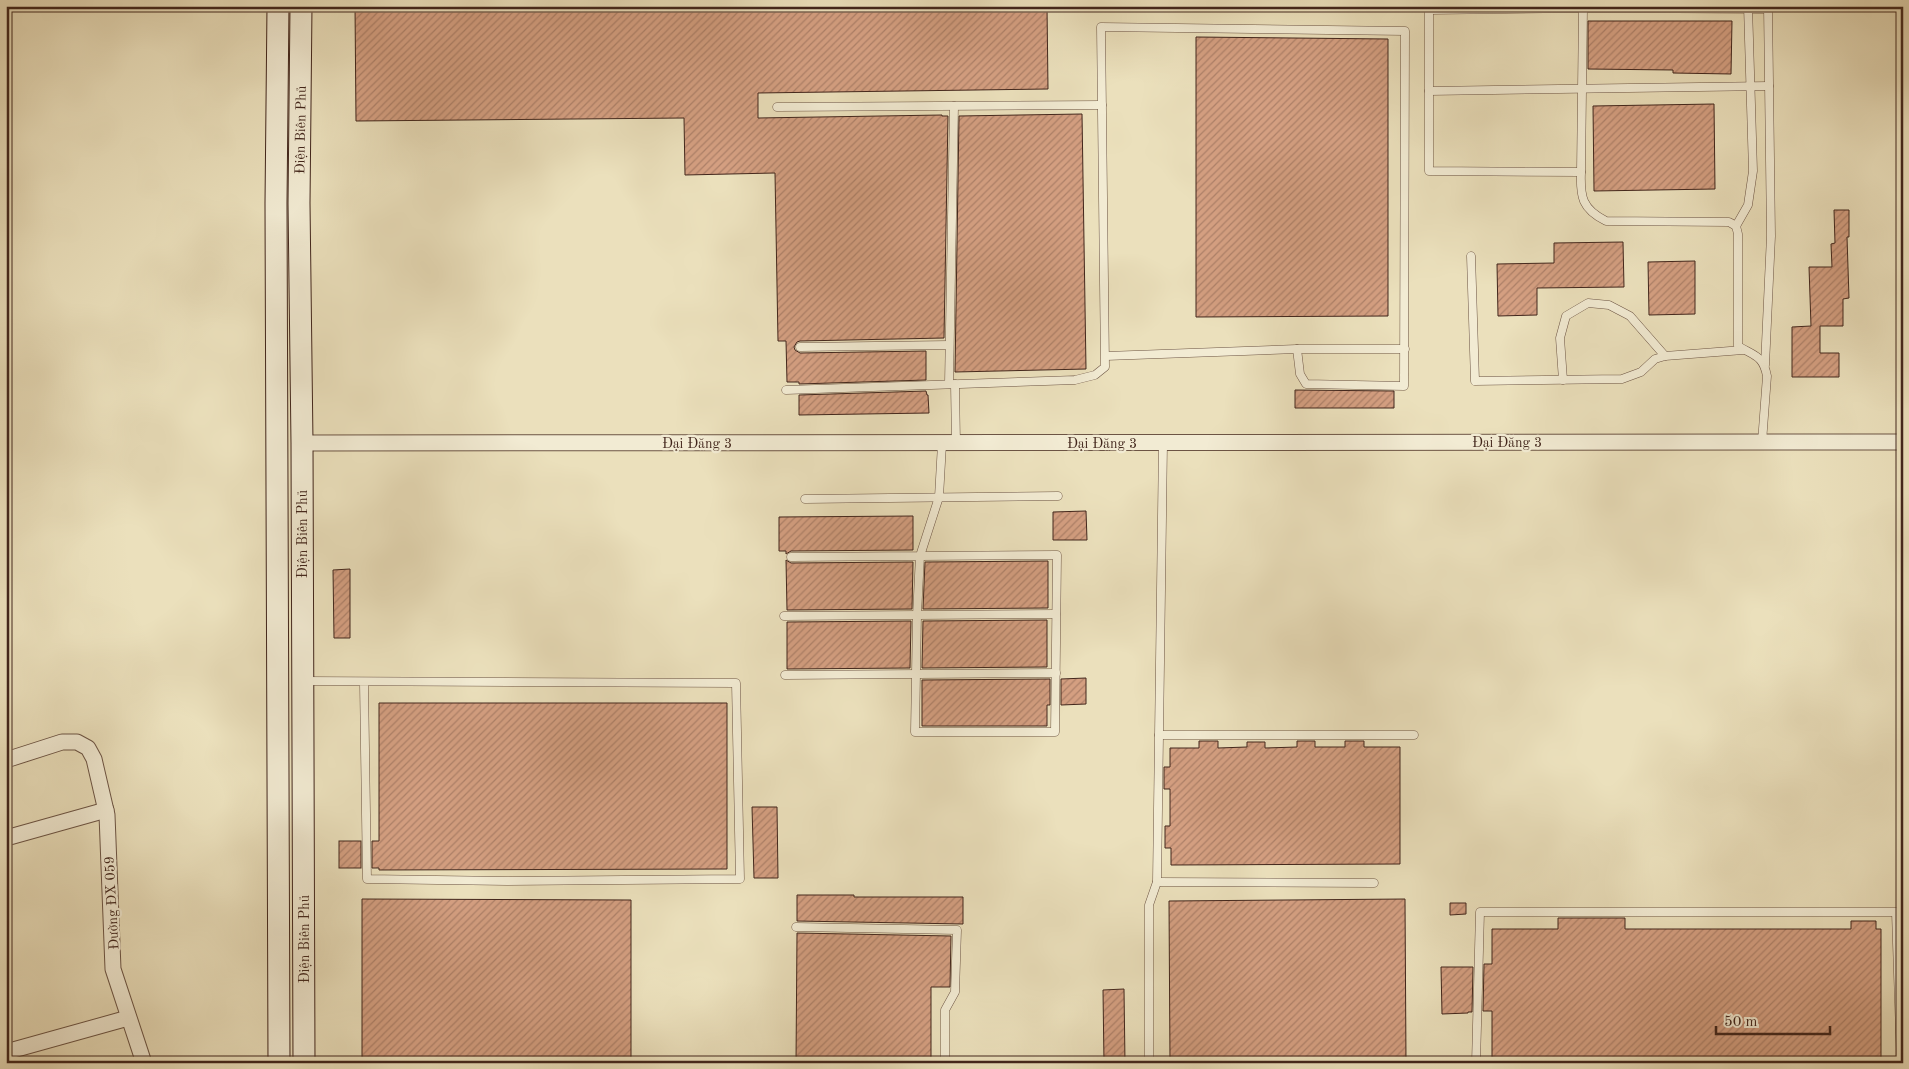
<svg xmlns="http://www.w3.org/2000/svg" width="1909" height="1069" font-family="'Old Standard TT',serif">
<defs>
<pattern id="building-hatch" width="6" height="6" patternUnits="userSpaceOnUse" patternTransform="scale(1.25)"><rect width="6" height="6" fill="#d49f81"/><path d="M-1 1l2-2M0 6l6-6M5 7l2-2" fill="none" stroke="#ae8169"/></pattern>
</defs>
<rect width="100%" height="100%" fill="#ebe0bc"/>
<filter id="stains"><feTurbulence type="fractalNoise" baseFrequency=".004" numOctaves="4"/><feColorMatrix values="0 0 0 0 .2 0 0 0 0 .09 0 0 0 0 .02 0 0 0 .5 -.17"/></filter>
<radialGradient id="worn" r=".72"><stop offset=".6" stop-color="#630" stop-opacity="0"/><stop offset="1" stop-color="#630" stop-opacity=".3"/></radialGradient>
<g fill="url(#building-hatch)" stroke="#42261c">
<polygon points="355,6 757,6 757,11 1047,7 1048,89 758,93 758,118 942,115 942,116 948,116 944,338 800,341 797,342 794,347 795,350 800,353 926,351 926,380 799,384 799,382 787,382 786,341 778,341 775,173 685,175 684,118 356,121"/>
<polygon points="1588,21 1732,21 1731,74 1673,73 1673,70 1588,69"/>
<polygon points="1196,37 1388,39 1388,316 1196,317"/>
<polygon points="1714,104 1715,189 1594,191 1593,106"/>
<polygon points="1082,114 1086,369 955,372 959,116"/>
<polygon points="1834,210 1849,210 1849,237 1847,237 1849,298 1843,299 1843,326 1820,326 1820,353 1839,353 1839,377 1792,377 1792,327 1811,326 1809,267 1832,267 1831,244 1835,243"/>
<polygon points="1623,242 1624,287 1537,288 1537,315 1498,316 1497,264 1554,263 1554,243"/>
<polygon points="1695,261 1695,314 1649,315 1648,262"/>
<polygon points="1295,390 1394,391 1394,408 1295,408"/>
<polygon points="926,391 927,395 928,395 929,413 799,415 799,395"/>
<polygon points="1086,511 1087,540 1053,540 1053,512"/>
<polygon points="913,516 913,550 791,551 786,554 786,551 779,551 779,517"/>
<polygon points="786,560 791,563 913,562 912,609 787,610"/>
<polygon points="1048,561 1048,608 923,609 925,562"/>
<polygon points="350,569 350,638 334,638 333,570"/>
<polygon points="1047,620 1047,667 922,668 923,621"/>
<polygon points="911,621 910,668 787,669 787,622"/>
<polygon points="1086,678 1086,704 1061,705 1061,679"/>
<polygon points="1050,679 1050,705 1047,705 1047,726 922,726 922,680"/>
<polygon points="379,703 727,703 727,869 379,870 379,868 372,868 372,841 379,841"/>
<polygon points="1199,741 1218,741 1218,748 1247,747 1247,742 1265,742 1265,748 1297,747 1297,741 1315,741 1315,747 1345,747 1345,741 1364,741 1364,747 1400,747 1400,864 1171,865 1171,848 1165,848 1165,826 1170,826 1170,789 1164,789 1164,767 1170,767 1170,748 1199,748"/>
<polygon points="752,807 777,807 778,878 754,878"/>
<rect x="339" y="841" width="22" height="27"/>
<polygon points="797,895 854,895 854,897 963,897 963,924 797,921"/>
<polygon points="362,899 631,900 631,1063 362,1063"/>
<polygon points="1405,899 1406,1063 1170,1063 1169,901"/>
<polygon points="1450,903 1466,903 1466,914 1450,915"/>
<polygon points="1558,918 1625,918 1625,929 1851,929 1851,921 1876,921 1876,929 1881,929 1881,1063 1492,1063 1492,1011 1483,1011 1484,964 1492,964 1492,929 1558,929"/>
<polygon points="797,933 951,936 950,987 931,987 931,1063 796,1063"/>
<polygon points="1441,967 1473,967 1472,1012 1468,1012 1468,1013 1442,1014"/>
<polygon points="1124,989 1125,1063 1104,1063 1103,990"/>
</g>
<g fill="none" stroke-linecap="round" stroke-linejoin="round">
<defs>
<g id="lane">
<polyline points="1429,6 1429,171 1581,172"/>
<polyline points="1429,10 1583,8"/>
<polyline points="1429,91 1769,86"/>
<polyline points="777,107 1102,105"/>
<polyline points="1736,226 1748,205 1753,171 1748,6"/>
<polyline points="1471,256 1475,381 1622,379 1641,372 1655,359 1665,356 1743,350"/>
<polyline points="800,347 949,345"/>
<polyline points="1106,356 1297,349 1405,349"/>
<polyline points="1765,365 1771,236 1768,6"/>
<polyline points="1563,380 1560,338 1566,316 1588,303 1609,305 1630,316 1665,356"/>
<polyline points="949,384 954,106"/>
<polyline points="955,384 956,444"/>
<polyline points="786,390 1075,380 1095,375 1105,367 1101,27 1405,31 1404,386 1306,384 1300,374 1297,349"/>
<path d="M1762 442 1767 376C1763 355 1754 356 1738 346V234L1736 226 1729 222 1606 221C1582 209 1580 197 1581 172L1583 8 1769 9"/>
<polyline points="805,499 1058,496"/>
<polyline points="791,557 1057,555 1055,732 915,732 917,615 920,556 939,497 942,444"/>
<polyline points="784,616 1056,614"/>
<polyline points="785,675 1056,673"/>
<polyline points="304,681 736,683 740,879 507,881 367,879 364,683"/>
<polyline points="1159,735 1414,735"/>
<polyline points="1157,882 1374,883"/>
<polyline points="796,927 957,930 955,992 945,1010 945,1063"/>
<polyline points="1149,1063 1149,905 1157,882 1163,443"/>
<polyline points="1476,1063 1480,912 1896,912 1901,1063"/>
</g>
<g id="street">
<polyline points="302,443 1903,442"/>
<polyline points="6,760 62,742 77,742 88,748 94,759 107,815 113,969 144,1063"/>
<polyline points="6,838 106,810"/>
<polyline points="6,1052 128,1018"/>
</g>
<g id="secondary">
<polyline points="278,6 276,203 279,1063"/>
<polyline points="301,6 299,203 302,443 304,1063"/>
</g>
</defs>
<use href="#lane" stroke="#6c5444" stroke-width="9"/>
<use href="#street" stroke="#6c5444" stroke-width="17"/>
<use href="#secondary" stroke="#42261c" stroke-width="23"/>
<use href="#lane" stroke="#f2ebd3" stroke-width="8"/>
<use href="#street" stroke="#f2ebd3" stroke-width="15"/>
<use href="#secondary" stroke="#f2ebd3" stroke-width="21"/>
</g>
<g text-anchor="middle" stroke-width="4.5" stroke-linejoin="round" paint-order="stroke">
<g font-size="14" fill="#42261c" stroke="#f2ebd3">
<text transform="translate(300 130) rotate(-89)" y="5">Điện Biên Phủ</text>
<text x="1507" y="447">Đại Đăng 3</text>
<text x="697" y="448">Đại Đăng 3</text>
<text x="1102" y="448">Đại Đăng 3</text>
<text transform="translate(302 534) rotate(-90)" y="5">Điện Biên Phủ</text>
<text transform="translate(111 903) rotate(-93)" y="5">Đường ĐX 059</text>
<text transform="translate(304 939) rotate(-90)" y="5">Điện Biên Phủ</text>
</g>
</g>
<rect width="1909" height="1069" fill="none" stroke="#ebe0bc" stroke-width="25"/>
<rect x="8" y="8" width="1894" height="1054" fill="none" stroke="#42261c" stroke-width="2.5"/>
<rect x="12" y="12" width="1884" height="1044" fill="none" stroke="#42261c"/>
<path d="M1716 1026v8h114v-8" fill="none" stroke="#42261c" stroke-width="2.5"/>
<text x="1724" y="1026" font-size="15" fill="#42261c" stroke="#f2ebd3" stroke-width="4" paint-order="stroke">50 m</text>
<rect width="100%" height="100%" filter="url(#stains)"/>
<rect width="100%" height="100%" fill="url(#worn)"/>
</svg>
